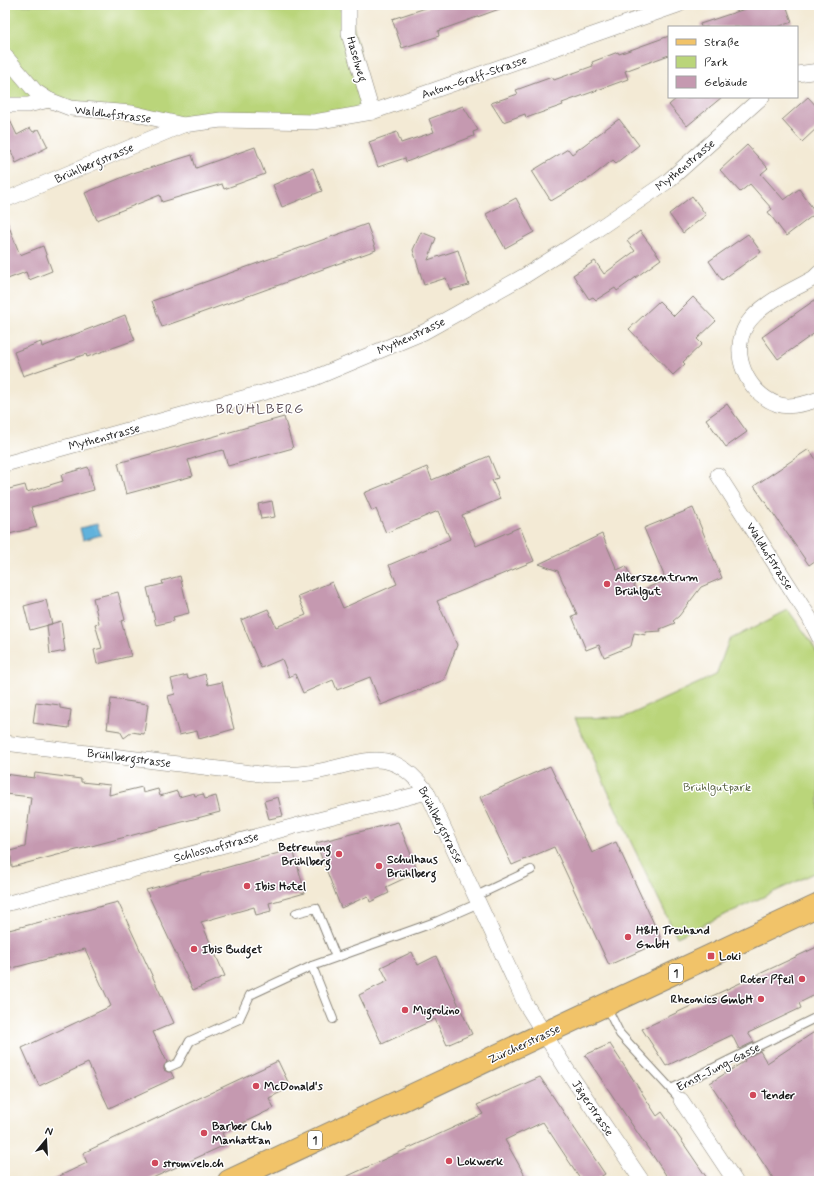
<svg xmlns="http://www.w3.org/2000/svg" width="824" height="1186" font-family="Mynerve,sans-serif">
<rect width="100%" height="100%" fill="#fff"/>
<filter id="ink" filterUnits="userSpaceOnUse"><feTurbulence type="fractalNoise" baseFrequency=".025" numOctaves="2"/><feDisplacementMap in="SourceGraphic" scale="8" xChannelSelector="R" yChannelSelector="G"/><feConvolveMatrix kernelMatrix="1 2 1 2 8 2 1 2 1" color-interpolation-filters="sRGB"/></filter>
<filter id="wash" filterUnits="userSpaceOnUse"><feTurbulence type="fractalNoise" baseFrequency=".012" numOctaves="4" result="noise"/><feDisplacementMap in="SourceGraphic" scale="16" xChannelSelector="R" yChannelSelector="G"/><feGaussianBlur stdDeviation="0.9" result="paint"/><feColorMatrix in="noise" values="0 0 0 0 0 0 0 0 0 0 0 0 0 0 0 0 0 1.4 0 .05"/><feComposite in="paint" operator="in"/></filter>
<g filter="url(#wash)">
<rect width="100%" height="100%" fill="#f3ead5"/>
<g fill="#bad57a" stroke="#6b784b">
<polygon points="5,5 349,5 372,112 183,125 70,108 5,105"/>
<polygon points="788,610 810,640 819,656 819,871 677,937 629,838 575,718 625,717 716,675 729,640"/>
</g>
<polygon fill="#61b2dc" stroke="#3e677c" points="97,524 101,535 83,540 80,528"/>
<g id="blocks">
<g fill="#c599b0">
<polygon points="435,5 505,5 505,7 438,31 439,36 402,48 392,19"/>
<polygon points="757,5 786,5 792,22 777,27 701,27 700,24"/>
<polygon points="669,36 669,55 625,71 628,79 562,103 563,105 526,118 525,114 503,122 491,103 518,94 516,90 552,77 554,80 593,66 592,62 618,52 619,54"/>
<polygon points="678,97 722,97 687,126 669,105"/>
<polygon points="808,97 819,109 819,126 802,142 782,120"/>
<polygon points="463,106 478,130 473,132 474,136 406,162 405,158 378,167 369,142 397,132 401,143 434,132 429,119"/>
<polygon points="5,114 7,114 17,135 30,128 33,132 39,129 48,147 16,163 11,151 5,154"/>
<polygon points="619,119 639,145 616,163 613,160 590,178 551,201 532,171 568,149 572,154"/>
<polygon points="747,145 768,168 761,174 784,200 799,189 816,213 786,236 768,212 772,209 750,184 740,192 720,170"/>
<polygon points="255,147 265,174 224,189 222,184 162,202 160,195 97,220 85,193 133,173 192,155 196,168"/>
<polygon points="313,168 322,191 282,207 273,185"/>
<polygon points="692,196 706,215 683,233 669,214"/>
<polygon points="516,198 534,232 505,248 486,214"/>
<polygon points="6,219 20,255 43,246 52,271 29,280 26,272 5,280"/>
<polygon points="367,224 376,250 162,327 152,301"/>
<polygon points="640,231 661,259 617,291 615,288 596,300 593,297 589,299 573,275 595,261 604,274 635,251 627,241"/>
<polygon points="421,232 436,238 428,260 458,250 469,285 450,290 446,278 424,285 413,250"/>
<polygon points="748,234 761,252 722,280 709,261"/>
<polygon points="693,297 716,321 697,339 702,344 683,362 685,364 673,375 629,329 659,301 674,316"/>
<polygon points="819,297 819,330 778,359 762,337"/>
<polygon points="125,315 135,340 87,357 86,354 23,376 14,352 41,342 42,347"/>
<polygon points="727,404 747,432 726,447 706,419"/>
<polygon points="284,417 293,448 228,466 223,450 207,454 188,460 193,476 126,494 118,463"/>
<polygon points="809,449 819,464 819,558 809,565 754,486"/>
<polygon points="489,456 498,478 492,480 500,499 462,515 476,546 520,527 534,561 437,601 457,645 444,680 381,705 370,677 337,690 333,680 303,693 295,674 289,677 282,659 261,668 241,620 268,609 276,627 306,615 298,596 332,582 343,608 397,584 389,565 450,539 438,511 386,533 376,509 372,511 364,493 427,467 432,480"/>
<polygon points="88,467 94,490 31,507 37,527 5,535 5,490 25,485 27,492 63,481 61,475"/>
<polygon points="272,501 275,517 261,519 258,504"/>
<polygon points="693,508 722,578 701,587 679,616 673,621 675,623 660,629 661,631 645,632 646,635 634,633 631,646 604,657 599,645 586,650 572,616 577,614 558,571 539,564 602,534 617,570 626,566 637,592 666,580 644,528"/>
<polygon points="180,576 189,613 173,617 174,621 156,625 147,588 163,584 162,581"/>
<polygon points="118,592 125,620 121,621 131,656 97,664 94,650 102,648 95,624 99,623 93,598"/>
<polygon points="46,600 52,624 30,630 24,606"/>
<polygon points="61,621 65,651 50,654 47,625"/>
<polygon points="205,674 208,685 222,682 234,729 199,739 197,731 179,735 168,696 175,694 171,679 187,675 188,679"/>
<polygon points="111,699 148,704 144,734 132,732 124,738 120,731 107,729"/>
<polygon points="36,702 60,705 60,708 71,710 69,728 33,723"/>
<polygon points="550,766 592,853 616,842 662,941 609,965 554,847 512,865 480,797"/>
<polygon points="35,773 81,779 81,782 110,785 109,795 142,787 143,793 158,789 160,796 177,791 179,797 194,793 195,796 203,794 205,799 216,796 220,812 12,867 10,851 25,847 31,797 5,794 5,774 34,778"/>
<polygon points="278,797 283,816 269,819 264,801"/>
<polygon points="398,822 418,872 386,887 389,893 370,902 368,896 341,908 316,843"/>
<polygon points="293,849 305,893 269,903 271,911 256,915 254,907 201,922 225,976 193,990 146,890"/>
<polygon points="118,902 174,1023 153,1032 167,1062 164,1066 164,1070 168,1072 171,1072 174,1078 109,1108 88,1063 39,1086 22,1048 111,1006 85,949 5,970 5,931"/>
<polygon points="819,946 819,993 799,1003 801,1008 748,1033 754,1042 739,1049 732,1035 666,1066 642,1029"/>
<polygon points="412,952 418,965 436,956 472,1034 447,1045 435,1019 382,1044 359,995 388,981 381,967"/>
<polygon points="819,1029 819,1176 812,1181 775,1181 710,1083 745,1061 744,1059 760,1051 767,1063"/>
<polygon points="610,1044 657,1116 662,1112 709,1181 670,1181 585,1055"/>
<polygon points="278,1061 288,1082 285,1090 269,1098 274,1108 222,1133 227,1144 146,1181 49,1181 87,1163 83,1153"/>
<polygon points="540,1077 605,1174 594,1181 582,1181 543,1122 505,1140 528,1181 337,1181 483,1114 477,1105"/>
</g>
</g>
</g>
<g filter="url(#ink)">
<use href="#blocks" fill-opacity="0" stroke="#888378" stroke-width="1"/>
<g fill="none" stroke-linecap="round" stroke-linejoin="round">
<defs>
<g id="lane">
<polyline points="476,896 531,870"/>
<polyline points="296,913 316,908 336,957"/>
<polyline points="312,966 333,1019"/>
<polyline points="606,1006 620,1034 681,1100"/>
<polyline points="169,1067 178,1063 190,1041 239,1019 250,995 312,966 438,921 479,903"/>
<polyline points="671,1089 819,1016"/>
</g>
<g id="street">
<polyline points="349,5 349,34 372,112"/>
<polyline points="5,56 35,91 49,100 70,108 132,113 183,125 221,120 314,122 372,112 678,5"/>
<polyline points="797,74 819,71"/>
<polyline points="5,105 28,105 49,100"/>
<polyline points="5,200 183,125"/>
<path d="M819 273 814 278C792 291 762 302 747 324 729 353 747 393 777 404 789 409 808 403 819 399"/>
<polyline points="5,464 312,379 424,332 526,275 595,231 668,181 762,97"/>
<polyline points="718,475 809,617 819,637"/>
<path d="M5 743 269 775C282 774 296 775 309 773 361 766 387 739 427 792L525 1003 567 1070 642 1181"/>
<polyline points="5,904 295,826 427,792"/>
<polyline points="681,1100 735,1181"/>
</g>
<polyline id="primary" points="229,1181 819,905"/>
</defs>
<use href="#lane" stroke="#888378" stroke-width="10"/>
<use href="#street" stroke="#888378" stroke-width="16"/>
<use href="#primary" stroke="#888378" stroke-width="24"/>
<use href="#lane" stroke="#fff" stroke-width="8"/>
<use href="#street" stroke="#fff" stroke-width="15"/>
<use href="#primary" stroke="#f1c369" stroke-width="22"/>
</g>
</g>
<g fill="#d1495b" stroke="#fff" stroke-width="1.5">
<circle cx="607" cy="584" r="4"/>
<circle cx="339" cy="854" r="4"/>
<circle cx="379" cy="866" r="4"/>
<circle cx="247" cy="886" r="4"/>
<circle cx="628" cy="937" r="4"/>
<circle cx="194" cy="949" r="4"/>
<rect x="707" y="952" width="8" height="8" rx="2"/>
<circle cx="802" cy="979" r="4"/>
<circle cx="761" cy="999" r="4"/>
<circle cx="405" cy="1010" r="4"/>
<circle cx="256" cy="1086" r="4"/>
<circle cx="753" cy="1095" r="4"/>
<circle cx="204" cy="1133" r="4"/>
<circle cx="449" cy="1161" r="4"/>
<circle cx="155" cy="1163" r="4"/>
</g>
<g text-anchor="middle" stroke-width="3" stroke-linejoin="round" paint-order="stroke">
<g fill="#fff" stroke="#606060" stroke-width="1">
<rect x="669" y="964" width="14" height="18" rx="3"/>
<rect x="308" y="1131" width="14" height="18" rx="3"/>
</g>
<g font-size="11" font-weight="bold" fill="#1c1c1c">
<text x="676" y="977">1</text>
<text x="315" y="1144">1</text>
</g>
<g font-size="12" fill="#1c1c1c" stroke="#fff">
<text transform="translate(357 59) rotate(74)" y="4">Haselweg</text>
<text transform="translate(474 77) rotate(-19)" y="4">Anton-Graff-Strasse</text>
<text transform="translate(113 114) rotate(7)" y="4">Waldhofstrasse</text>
<text transform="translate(94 163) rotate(-23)" y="4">Brühlbergstrasse</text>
<text transform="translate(685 165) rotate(-40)" y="4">Mythenstrasse</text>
<text transform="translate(411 336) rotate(-25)" y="4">Mythenstrasse</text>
<text transform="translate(104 437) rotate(-15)" y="4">Mythenstrasse</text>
<text transform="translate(770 556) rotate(58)" y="4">Waldhofstrasse</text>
<text transform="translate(129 758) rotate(7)" y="4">Brühlbergstrasse</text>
<text transform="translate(441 825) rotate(63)" y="4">Brühlbergstrasse</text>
<text transform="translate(216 847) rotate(-15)" y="4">Schlosshofstrasse</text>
<text transform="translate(524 1044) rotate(-25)" y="4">Zürcherstrasse</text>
<text transform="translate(718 1067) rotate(-27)" y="4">Ernst-Jung-Gasse</text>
<text transform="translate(593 1108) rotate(56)" y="4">Jägerstrasse</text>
</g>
<g font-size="12" font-weight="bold" fill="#1c1c1c" stroke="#fff" text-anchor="start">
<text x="615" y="581">Alterszentrum<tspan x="615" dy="14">Brühlgut</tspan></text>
<text x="331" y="851" text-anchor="end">Betreuung<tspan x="331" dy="14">Brühlberg</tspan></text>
<text x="387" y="863">Schulhaus<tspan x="387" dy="14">Brühlberg</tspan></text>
<text x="255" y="890">Ibis Hotel</text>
<text x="636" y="934">H&amp;H Treuhand<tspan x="636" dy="14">GmbH</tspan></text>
<text x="202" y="953">Ibis Budget</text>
<text x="719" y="960">Loki</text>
<text x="794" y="983" text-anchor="end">Roter Pfeil</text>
<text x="753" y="1003" text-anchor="end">Rheonics GmbH</text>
<text x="413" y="1014">Migrolino</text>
<text x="264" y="1090">McDonald's</text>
<text x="761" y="1099">Tender</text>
<text x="212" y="1130">Barber Club<tspan x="212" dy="14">Manhattan</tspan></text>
<text x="457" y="1165">Lokwerk</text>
<text x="163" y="1167">stromvelo.ch</text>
</g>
<g font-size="12" fill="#535d3d" stroke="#fff">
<text x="717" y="791">Brühlgutpark</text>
</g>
<g font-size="14" letter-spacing="1" fill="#574850" stroke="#fff">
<text x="260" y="413">BRÜHLBERG</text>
</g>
</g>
<rect width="824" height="1186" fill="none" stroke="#fff" stroke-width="20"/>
<rect x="668" y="26" width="130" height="72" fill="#ffffff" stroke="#a4a4a4"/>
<rect x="676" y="39" width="20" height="6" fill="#f1c369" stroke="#a4a4a4"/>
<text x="704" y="46" font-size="12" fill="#1c1c1c">Straße</text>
<rect x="676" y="56" width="20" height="12" fill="#bad57a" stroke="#a4a4a4"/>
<text x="704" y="66" font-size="12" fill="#1c1c1c">Park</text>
<rect x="676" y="76" width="20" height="12" fill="#c599b0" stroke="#a4a4a4"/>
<text x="704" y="86" font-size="12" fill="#1c1c1c">Gebäude</text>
<g transform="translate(46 1140) rotate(18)" stroke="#ffffff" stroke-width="3" paint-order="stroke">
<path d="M0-3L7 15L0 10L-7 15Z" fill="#1c1c1c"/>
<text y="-6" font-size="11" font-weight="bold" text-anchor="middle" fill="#1c1c1c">N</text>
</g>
</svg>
